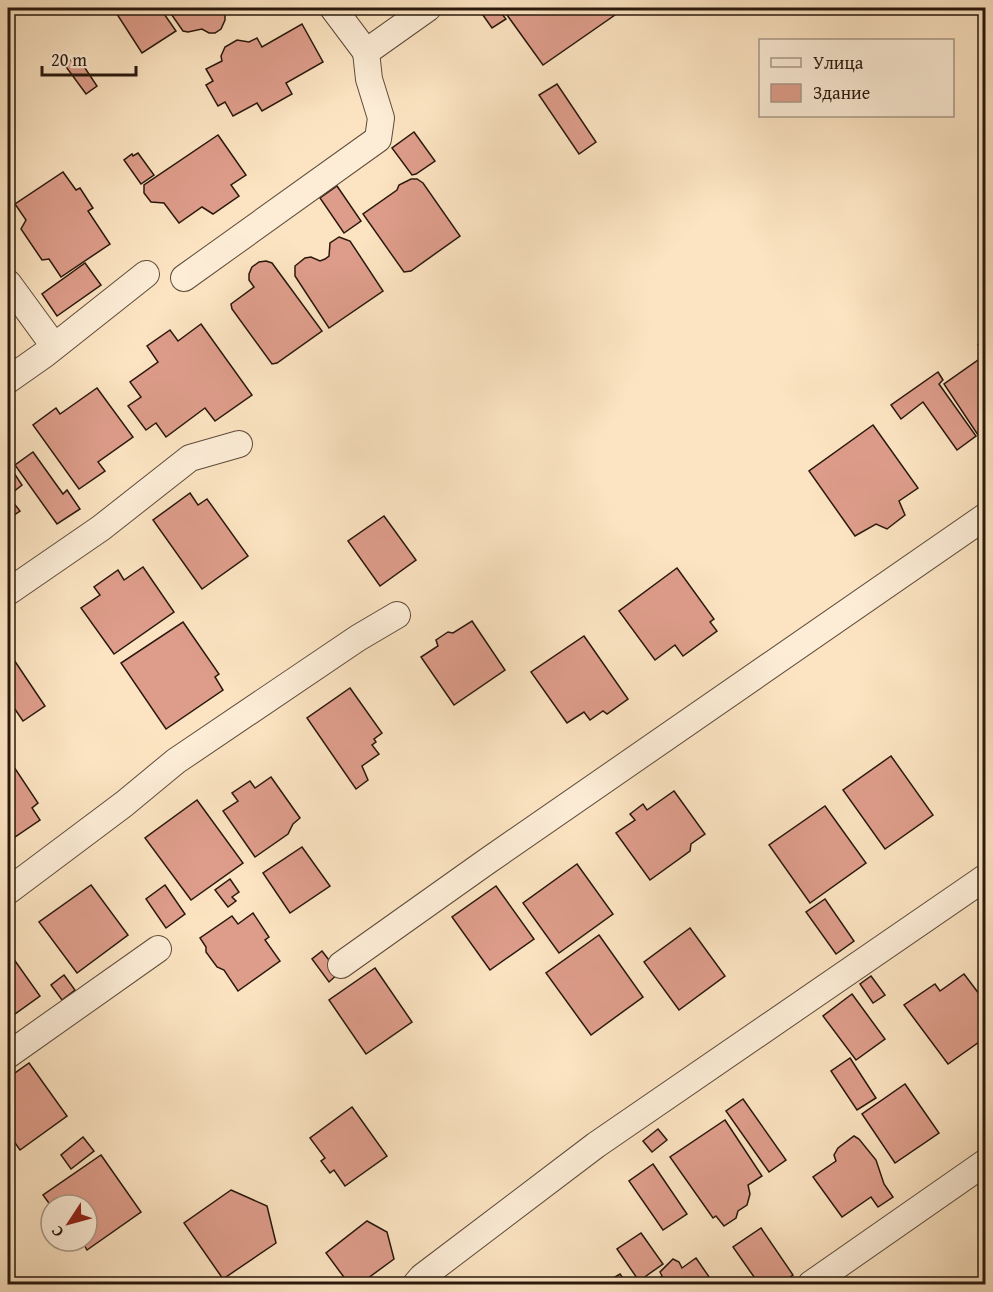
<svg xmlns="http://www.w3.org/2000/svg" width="993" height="1292" font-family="'Gentium Book Plus',serif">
<rect width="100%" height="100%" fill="#fce4c2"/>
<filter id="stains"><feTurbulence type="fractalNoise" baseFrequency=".00333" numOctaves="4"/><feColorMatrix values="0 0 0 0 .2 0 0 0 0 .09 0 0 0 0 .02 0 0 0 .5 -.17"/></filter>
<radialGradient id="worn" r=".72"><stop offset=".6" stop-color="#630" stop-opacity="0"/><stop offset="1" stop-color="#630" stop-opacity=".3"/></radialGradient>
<g fill="#de9d8b" stroke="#29180c" stroke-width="1.5">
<polygon points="113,8 160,8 176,31 142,53"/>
<polygon points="167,8 233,8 225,13 225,20 221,29 215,33 209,33 202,29 188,32 183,31"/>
<polygon points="478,8 497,8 506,19 492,28"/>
<polygon points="502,8 625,8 543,65"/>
<polygon points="302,24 323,62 286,83 292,94 262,111 257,103 233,116 225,102 218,106 206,85 213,81 206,69 222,61 221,56 225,47 237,40 249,42 257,38 262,47"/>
<polygon points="77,56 97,86 86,94 64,64"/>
<polygon points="557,84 596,142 579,154 539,95"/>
<polygon points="414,132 435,161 416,174 412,175 392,148"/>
<polygon points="218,135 246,175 231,185 239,196 213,214 202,207 179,223 164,203 151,202 144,193 144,185"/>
<polygon points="138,153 154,175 141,184 124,160 132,154 133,156"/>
<polygon points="63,172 76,190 80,188 93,208 88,211 110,244 61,277 49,259 42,260 21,229 26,220 15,204"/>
<polygon points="411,179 417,179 423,183 460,236 411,271 404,272 363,214 397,190 399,185"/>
<polygon points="337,186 361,221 344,233 320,198"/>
<polygon points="339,237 350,241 383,291 329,328 295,276 295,266 305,258 311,257 320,261 325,259 329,256 330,243"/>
<polygon points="266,261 272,263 322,331 277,363 272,364 232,309 231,304 254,287 249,280 249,274 252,267 259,262"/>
<polygon points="85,263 101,285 57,316 42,294"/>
<polygon points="201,324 252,395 215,421 205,408 166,437 156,423 146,430 128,406 141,397 130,382 158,362 147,346 170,330 178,341"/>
<polygon points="986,340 986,434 980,438 944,384 985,355 978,345"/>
<polygon points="938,372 943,380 939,384 976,436 957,450 923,402 901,419 891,405"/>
<polygon points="97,388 133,437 98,462 105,471 79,489 33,425 56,408 60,414"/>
<polygon points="873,425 918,488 899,501 905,515 887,529 876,524 855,536 809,471"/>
<polygon points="33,452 63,494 67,490 80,509 57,524 15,465"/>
<polygon points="8,464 22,485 8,496 20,511 8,519"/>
<polygon points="190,493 198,505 207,499 248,556 202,589 153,520"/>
<polygon points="384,516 416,560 380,586 348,541"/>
<polygon points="143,567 174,612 114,654 81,608 100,595 94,587 118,570 124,580"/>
<polygon points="677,568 714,619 710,622 717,631 683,656 675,645 655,660 619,611"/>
<polygon points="472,621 505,670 454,705 421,657 438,646 436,640 448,632 453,633"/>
<polygon points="183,622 219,674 215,677 223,690 166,729 121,663"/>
<polygon points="584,636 628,699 607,714 603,711 590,720 584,712 567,723 531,672"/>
<polygon points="8,651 45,706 23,721 8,699"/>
<polygon points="350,688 382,733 374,739 376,742 372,745 379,754 362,766 368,780 356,789 307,718"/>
<polygon points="891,756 933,815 885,849 843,790"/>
<polygon points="8,758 38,803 32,808 40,820 9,841"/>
<polygon points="271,777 300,818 293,824 288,834 255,857 223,811 238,801 232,793 250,781 255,788"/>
<polygon points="674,791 705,834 691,844 690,851 650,880 616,833 635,820 630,814 643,804 647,810"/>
<polygon points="197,800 243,863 191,900 145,838"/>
<polygon points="825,806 866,863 810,903 769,845"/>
<polygon points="302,847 330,886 290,913 263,873"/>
<polygon points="577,864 613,914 559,953 523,903"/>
<polygon points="230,879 239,892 232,897 236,901 228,907 215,890"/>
<polygon points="91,885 128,935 77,973 39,922"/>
<polygon points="165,885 185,914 166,928 146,899"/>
<polygon points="496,886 534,939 490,970 452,917"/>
<polygon points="825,899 854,941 836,954 806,912"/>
<polygon points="253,913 269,937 265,940 280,961 238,991 224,970 217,967 206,952 206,947 200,938 232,916 238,924"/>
<polygon points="690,928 725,976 679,1010 644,962"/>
<polygon points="599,935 643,997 591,1035 546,973"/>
<polygon points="8,951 40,996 8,1019"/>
<polygon points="322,951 339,973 329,982 312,959"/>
<polygon points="375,968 412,1022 366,1054 329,1000"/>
<polygon points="964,974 986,1003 986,1037 948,1064 904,1005 935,984 940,991"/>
<polygon points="64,975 75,990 62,1000 51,985"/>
<polygon points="871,976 885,995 873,1003 860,984"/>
<polygon points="852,994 885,1039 856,1060 823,1016"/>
<polygon points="850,1058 876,1098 857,1110 831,1071"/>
<polygon points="29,1063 67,1116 20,1150 8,1133 8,1078"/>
<polygon points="905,1084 939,1133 895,1163 862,1114"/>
<polygon points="743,1099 786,1160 769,1172 726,1111"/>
<polygon points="352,1107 387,1156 345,1186 334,1170 330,1173 321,1161 325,1158 310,1138"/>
<polygon points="725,1120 762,1176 748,1185 750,1194 747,1205 738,1211 736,1218 724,1226 716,1216 713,1218 670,1157"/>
<polygon points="658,1129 667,1140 652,1152 643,1141"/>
<polygon points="854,1136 859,1139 876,1160 884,1184 893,1197 878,1207 871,1197 842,1217 813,1177 836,1161 834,1155 838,1148"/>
<polygon points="83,1137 94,1151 71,1169 61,1155"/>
<polygon points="101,1155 141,1212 87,1250 82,1241 87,1241 87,1205 51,1206 43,1195"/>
<polygon points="653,1164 687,1214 663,1230 629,1181"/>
<polygon points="231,1190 267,1206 276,1243 223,1279 184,1223"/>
<polygon points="367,1221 387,1232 394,1259 360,1284 349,1284 326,1253"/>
<polygon points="761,1228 793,1275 780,1284 759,1284 733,1247"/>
<polygon points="641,1233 663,1264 639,1281 617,1249"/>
<polygon points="696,1258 714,1284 653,1284 662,1276 660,1272 673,1259 679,1262 682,1268"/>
<polygon points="620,1274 627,1284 603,1284"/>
</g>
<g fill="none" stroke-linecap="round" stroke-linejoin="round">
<defs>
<g id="minor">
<polyline points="333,8 366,52"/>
<polyline points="184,278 378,139 381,118 369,79 366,52 428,8"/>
<polyline points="8,283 54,346"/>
<polyline points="8,380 45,354 146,274"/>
<polyline points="8,592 101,528 190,458 239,444"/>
<polyline points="8,891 124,804 176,761 358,638 397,615"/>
<polyline points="341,965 486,862 986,516"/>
<polyline points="8,1055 158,949"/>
<polyline points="416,1284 422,1277 596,1145 986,877"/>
<polyline points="811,1284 986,1162"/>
</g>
</defs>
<use href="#minor" stroke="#5e4b3a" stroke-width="28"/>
<use href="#minor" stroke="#fdedd7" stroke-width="26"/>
</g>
<rect width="993" height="1292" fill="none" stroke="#fce4c2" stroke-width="30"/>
<rect x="9" y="9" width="975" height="1274" fill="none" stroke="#29180c" stroke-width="3"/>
<rect x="15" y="15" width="963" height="1262" fill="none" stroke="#29180c" stroke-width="1.5"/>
<rect x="759" y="39" width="195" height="78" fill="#fdedd7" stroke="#a89886" stroke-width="1.5"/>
<rect x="771" y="58" width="30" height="9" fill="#fdedd7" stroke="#a89886" stroke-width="1.5"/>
<text x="813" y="69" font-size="18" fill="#29180c">Улица</text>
<rect x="771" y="84" width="30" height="18" fill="#de9d8b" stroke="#a89886" stroke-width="1.5"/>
<text x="813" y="99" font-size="18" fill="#29180c">Здание</text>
<g transform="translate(69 1223) rotate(234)"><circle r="28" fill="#fdedd7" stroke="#a89886" stroke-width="1.5"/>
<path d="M0-4.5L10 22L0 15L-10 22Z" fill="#8f2418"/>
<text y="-9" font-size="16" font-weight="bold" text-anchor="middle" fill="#29180c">С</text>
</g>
<path d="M42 66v9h94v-9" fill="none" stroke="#29180c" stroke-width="3"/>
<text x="51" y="66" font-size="18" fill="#29180c" stroke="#fdedd7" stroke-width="4.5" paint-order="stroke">20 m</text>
<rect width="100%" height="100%" filter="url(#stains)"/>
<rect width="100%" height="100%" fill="url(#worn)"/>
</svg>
